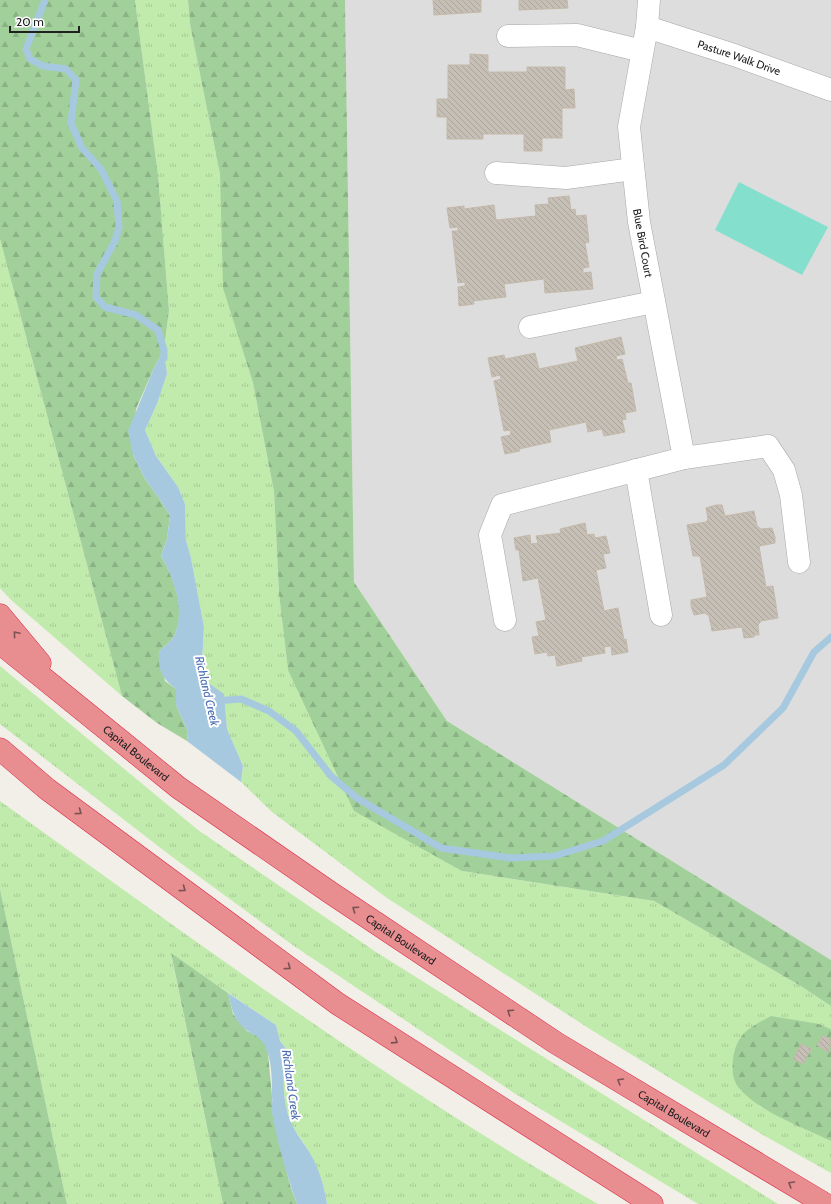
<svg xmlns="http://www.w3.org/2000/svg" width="831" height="1204" font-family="Cabin,sans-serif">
<defs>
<pattern id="grass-tufts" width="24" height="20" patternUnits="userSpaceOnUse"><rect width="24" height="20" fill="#c1ebac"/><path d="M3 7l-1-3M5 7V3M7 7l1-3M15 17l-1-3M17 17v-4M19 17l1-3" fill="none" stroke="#a6c994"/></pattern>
<pattern id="forest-firs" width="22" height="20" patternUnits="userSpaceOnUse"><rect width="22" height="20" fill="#a2d09b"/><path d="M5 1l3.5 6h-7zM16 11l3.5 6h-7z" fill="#8bb285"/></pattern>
<pattern id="building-back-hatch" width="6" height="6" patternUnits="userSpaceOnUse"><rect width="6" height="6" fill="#c6bfb6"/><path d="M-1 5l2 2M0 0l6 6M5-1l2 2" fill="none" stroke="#aaa49c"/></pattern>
</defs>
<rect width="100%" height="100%" fill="#f1efe7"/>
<polygon fill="#dedddd" points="345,0 831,0 831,960 447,721 354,582"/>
<g fill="url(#grass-tufts)">
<polygon points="135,0 188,0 190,24 220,174 227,299 253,383 274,492 279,594 288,670 462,871 654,901 799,985 831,1006 831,1029 819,1024 759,1106 831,1141 831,1173 763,1135 593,1031 387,898 272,812 241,782 243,766 227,729 224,695 207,682 202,662 204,627 191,558 186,540 185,504 178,487 156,456 145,430 157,404 167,374 164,350 169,310 158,175"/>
<polygon points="0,239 122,696 10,599 0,588"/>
<polygon points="0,666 198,830 376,952 778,1204 698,1204 514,1093 294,946 171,856 0,724"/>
<path d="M0 801C195 941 389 1084 598 1204H327C324 1184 317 1163 306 1147 301 1138 294 1131 290 1120 282 1099 282 1073 288 1051L280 1041 276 1025 171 954 223 1204H67L0 889Z"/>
</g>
<g fill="url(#forest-firs)">
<path d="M0 0H135L158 175 169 310 164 350 154 368 136 409 133 455 145 479 159 498 170 516 167 539 161 556C174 578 187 611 174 636 171 642 163 647 159 652L165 681 176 689V705L188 732 187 741 157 723 122 696 0 239Z"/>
<polygon points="188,0 345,0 354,582 447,721 831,960 831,1006 799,985 654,901 462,871 354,811 288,670 279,594 274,492 253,383 223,288 220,174 190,24"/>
<polygon points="0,889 67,1204 0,1204"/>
<polygon points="171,953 228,993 233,1014 247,1031 258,1036 265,1044 268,1053 272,1096 272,1111 290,1185 297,1204 223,1204"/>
<path d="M771 1016 819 1024 831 1029V1141C803 1127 759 1112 739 1088 732 1080 732 1069 733 1059 737 1033 749 1028 771 1016Z"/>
</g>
<polygon fill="#84e0cc" points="739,182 828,227 802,275 715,230"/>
<g fill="#a7c9df">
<path d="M164 350 167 374 157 404 145 430 156 456 178 487 185 504 186 540 191 558 204 627 202 662 207 682 224 694 227 729 243 766 241 782 187 741 188 732 176 705V689C161 677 158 670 159 652 163 647 171 642 174 636 186 611 174 578 161 556L167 539 170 516 159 498 145 479 133 455 128 431 154 368Z"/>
<path d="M228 993 276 1025 280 1041 288 1051C282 1073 282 1099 290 1120 294 1130 300 1138 306 1147 318 1164 324 1184 327 1204H297C287 1176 277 1142 272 1112 271 1107 273 1102 272 1097 272 1082 272 1064 267 1051 262 1034 250 1036 240 1024 232 1015 231 1004 228 993Z"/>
</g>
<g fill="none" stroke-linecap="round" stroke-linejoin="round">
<g stroke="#a7c9df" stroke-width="7">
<polyline points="45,0 26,49 30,59 43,66 66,69 76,80 71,123 82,148 101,169 117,201 119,227 115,241 97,274 96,297 105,307 136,315 158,330 164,350 164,358"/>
<polyline points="215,701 241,699 269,711 296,731 331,776 357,798 441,848 511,858 554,856 603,841 724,765 783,708 814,652 831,637"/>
</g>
</g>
<g fill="url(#building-back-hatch)" stroke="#c3b9a9">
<polygon points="433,0 481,0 481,12 434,15"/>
<polygon points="519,0 567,0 568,8 519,10"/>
<polygon points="470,54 488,55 488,72 527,72 527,67 565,67 565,90 574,89 575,108 562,108 562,138 542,138 542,151 524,151 524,134 483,134 483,139 447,139 447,117 437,117 437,99 448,99 448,65 470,65"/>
<polygon points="569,196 571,210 575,209 576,216 586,215 589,242 585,243 589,267 583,268 583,273 591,272 593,289 545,293 544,279 504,284 506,297 473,301 474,304 459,306 458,287 465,286 465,282 458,283 452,231 458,231 458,227 450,228 447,208 464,206 464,209 494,205 496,220 536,216 535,205 549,204 548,198"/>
<polygon points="621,337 625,354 616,356 617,360 622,359 628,383 631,383 636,411 625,413 626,419 622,420 625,432 604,436 602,429 588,432 586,422 549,430 551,442 519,449 520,451 505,454 501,437 511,435 510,430 504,431 494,381 501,379 500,375 492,377 488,358 504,355 505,359 535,353 539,369 578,361 575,348"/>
<polygon points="716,505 722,505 725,516 754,511 757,526 761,529 772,528 775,537 775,543 759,546 766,587 773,586 778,618 761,621 758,625 759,635 754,635 754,637 744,638 742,627 712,631 709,616 705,613 694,615 691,606 691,600 707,597 700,556 693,556 687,525 706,522 708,519 706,508"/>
<polygon points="585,523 587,535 594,534 595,538 606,536 610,553 603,554 606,568 596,570 604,611 618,608 624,640 626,639 628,652 612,655 611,646 604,647 605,653 581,657 582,661 557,666 555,655 548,656 547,652 535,654 532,637 539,636 536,622 546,620 538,578 523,581 519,550 516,550 514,538 530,535 531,544 538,543 536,536 561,533 560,529"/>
<polygon points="823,1035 831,1040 829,1053 817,1045"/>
<polygon points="801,1044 811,1049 803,1064 793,1059"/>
</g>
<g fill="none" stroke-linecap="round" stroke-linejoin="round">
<defs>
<g id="minor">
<path id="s1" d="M647 27 734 55 831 90"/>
<polyline points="508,36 577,35 642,51"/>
<polyline points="496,173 566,178 633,169"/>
<polyline points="530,327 654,302"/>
<polyline points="684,458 768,446 784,470 791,495 799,562"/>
<polyline points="636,470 661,615"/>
<polyline points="505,620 490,535 502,505 684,458 639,222 629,127 647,27 649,0"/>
</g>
<g id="highway">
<polyline points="0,615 40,663"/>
<path id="s2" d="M0 643 179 788 331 893 556 1043 825 1204"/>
<polyline points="0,749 47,789 338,1004 652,1204"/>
</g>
</defs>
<use href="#minor" stroke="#a7a7a7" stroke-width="23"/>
<use href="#highway" stroke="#de2545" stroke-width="23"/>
<use href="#minor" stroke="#fff" stroke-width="22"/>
<use href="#highway" stroke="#e88e90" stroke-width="22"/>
</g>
<defs><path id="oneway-chevron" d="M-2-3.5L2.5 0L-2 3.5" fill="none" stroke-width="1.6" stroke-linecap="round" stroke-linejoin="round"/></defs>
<g stroke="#7a5252">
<use href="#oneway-chevron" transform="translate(16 634) rotate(-130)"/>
<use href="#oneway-chevron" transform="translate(79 812) rotate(36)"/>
<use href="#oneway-chevron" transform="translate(183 889) rotate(36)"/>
<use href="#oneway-chevron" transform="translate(355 909) rotate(-146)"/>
<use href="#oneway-chevron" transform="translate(288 967) rotate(36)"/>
<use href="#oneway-chevron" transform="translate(510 1012) rotate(-146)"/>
<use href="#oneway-chevron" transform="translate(395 1041) rotate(33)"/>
<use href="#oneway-chevron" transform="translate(620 1081) rotate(-149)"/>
<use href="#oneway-chevron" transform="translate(791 1184) rotate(-149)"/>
</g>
<g text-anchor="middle" stroke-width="4" stroke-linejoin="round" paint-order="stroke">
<g font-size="11" fill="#202020" stroke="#fff">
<text dy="4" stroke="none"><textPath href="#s1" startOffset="97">Pasture Walk Drive</textPath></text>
<text transform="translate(643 243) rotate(80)" y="4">Blue Bird Court</text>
<text dy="4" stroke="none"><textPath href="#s2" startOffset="175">Capital Boulevard</textPath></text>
<text dy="4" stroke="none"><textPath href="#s2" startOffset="499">Capital Boulevard</textPath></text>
<text dy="4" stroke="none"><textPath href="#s2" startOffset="823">Capital Boulevard</textPath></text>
</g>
<g font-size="12" font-style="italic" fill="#4a6db2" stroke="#fff">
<text transform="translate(207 691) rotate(77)" y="4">Richland Creek</text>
<text transform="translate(291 1085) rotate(82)" y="4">Richland Creek</text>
</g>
</g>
<path d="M10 26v6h69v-6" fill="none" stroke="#202020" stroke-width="2"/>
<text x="16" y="26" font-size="12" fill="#202020" stroke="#ffffff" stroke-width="3" paint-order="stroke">20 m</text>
</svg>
